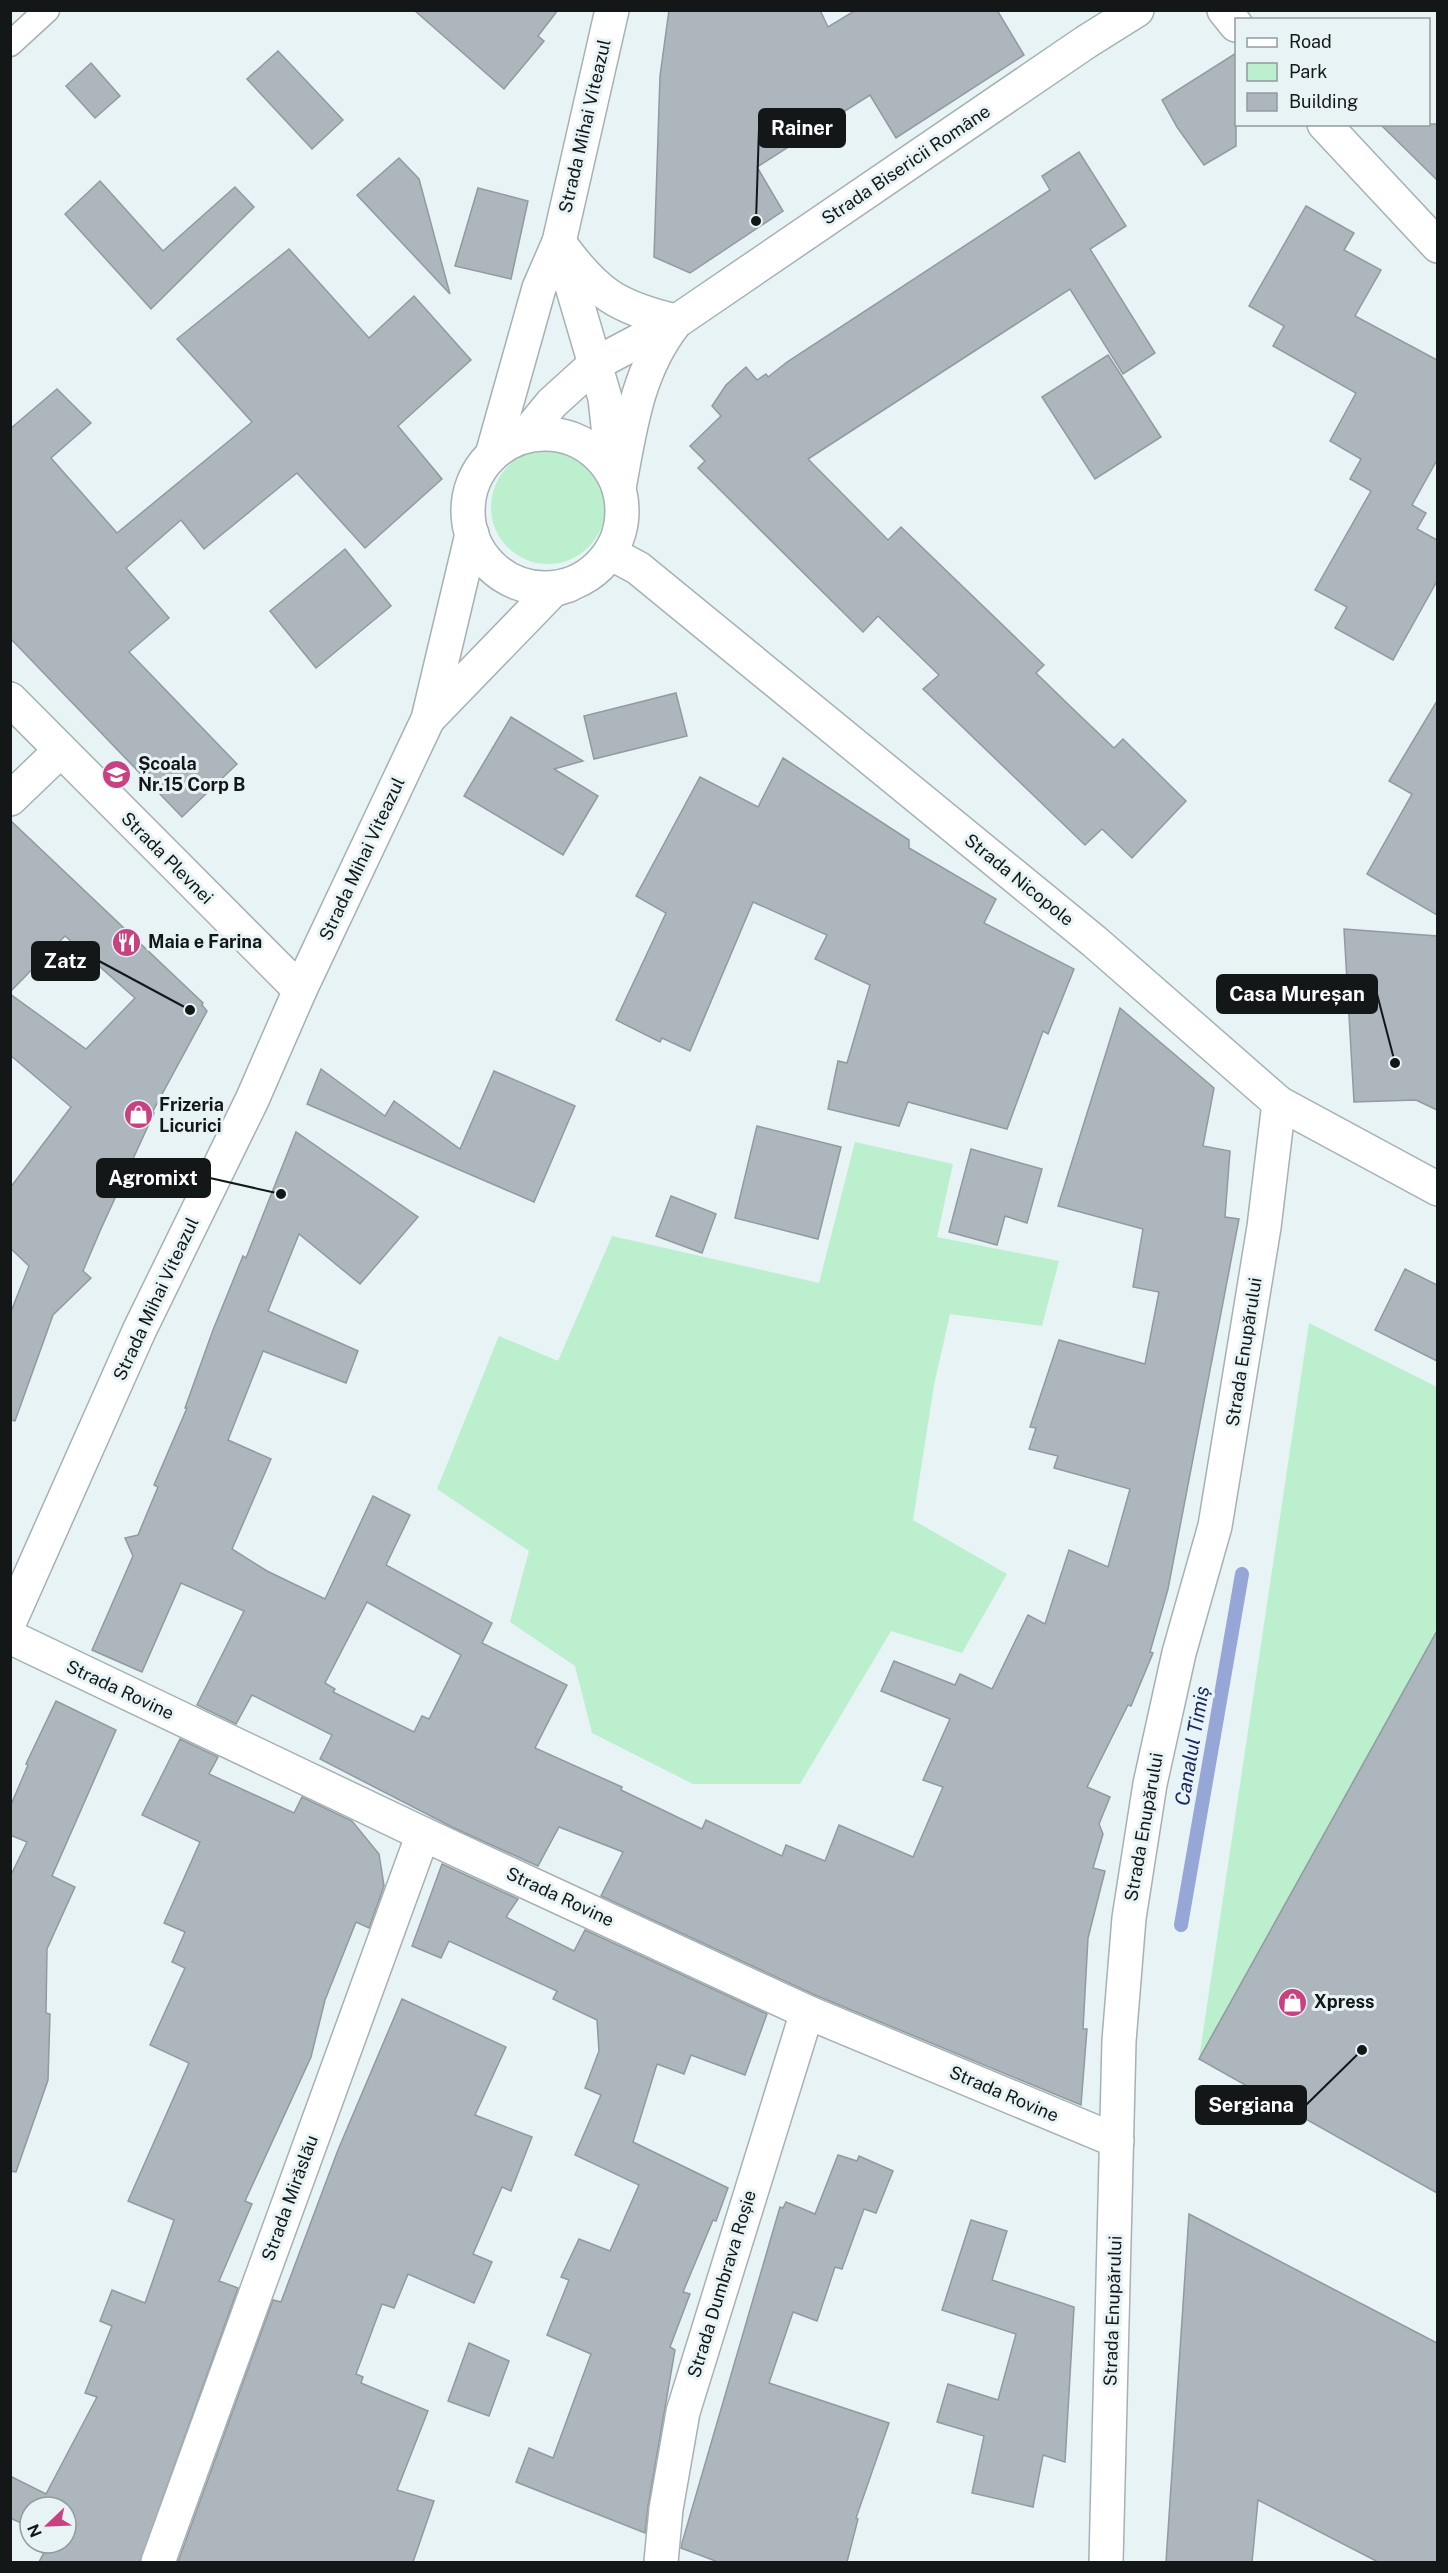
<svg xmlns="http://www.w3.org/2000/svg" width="1448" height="2573" font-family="'Public Sans',sans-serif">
<rect width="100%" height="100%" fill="#e7f3f5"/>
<g fill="#bcefcd">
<circle cx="548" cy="507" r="57"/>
<polygon points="855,1142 953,1164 937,1237 1059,1261 1042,1326 950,1314 934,1385 913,1520 1007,1574 962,1653 891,1631 800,1784 693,1784 592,1733 575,1666 510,1622 529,1551 437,1489 499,1336 558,1361 612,1236 819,1283"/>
<polygon points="1309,1323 1437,1387 1437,1631 1199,2059"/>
</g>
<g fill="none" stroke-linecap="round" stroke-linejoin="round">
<polyline stroke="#95a6d7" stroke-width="14" points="1181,1925 1242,1574"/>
</g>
<g fill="#adb6bd" stroke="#919aa0" stroke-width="1.5" fill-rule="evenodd">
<polygon points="414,10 558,10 538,36 544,41 504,89"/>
<polygon points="669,10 820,10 828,27 856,10 997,10 1024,55 896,138 870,95 757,167 783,211 690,273 654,257 660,76"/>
<polygon points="278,51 343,120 312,149 247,79"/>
<polygon points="1236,53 1236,146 1204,165 1177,127 1162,100"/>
<polygon points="91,63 120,96 95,118 66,86"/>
<polygon points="1380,124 1437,124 1437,180"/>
<polygon points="1079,152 1126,226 1090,249 1155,353 1123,374 1070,289 808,459 888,540 901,527 1044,665 1036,673 1072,708 1114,748 1123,739 1186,801 1132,858 1102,829 1085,845 923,689 939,675 878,616 863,632 698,468 705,461 690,446 721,416 712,406 726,385 746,367 757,380 766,374 768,377 787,362 1050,190 1042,176"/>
<polygon points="399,158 419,179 450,294 357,195"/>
<polygon points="100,181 163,251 235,187 254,207 151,309 65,214"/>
<polygon points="478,188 528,201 511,279 455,266"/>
<polygon points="1306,206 1354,233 1344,250 1381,270 1355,316 1437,360 1437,460 1412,505 1426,513 1417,529 1437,540 1437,581 1393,660 1335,628 1347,607 1315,590 1371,491 1350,479 1361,459 1330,441 1356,393 1273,346 1284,326 1249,306"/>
<polygon points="289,249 369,338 414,296 471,360 398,426 442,479 365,548 297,473 204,549 181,520 126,568 169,618 129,652 237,764 182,817 10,638 10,429 57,389 91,423 51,458 117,533 252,422 177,339"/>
<polygon points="1108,355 1161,437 1095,479 1042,397"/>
<polygon points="345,549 391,606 316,668 270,611"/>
<polygon points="676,693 687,736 594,759 584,716"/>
<polygon points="1437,701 1437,915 1367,874 1412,794 1389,781"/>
<polygon points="511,717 583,761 554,769 598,796 563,855 464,796"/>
<polygon points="783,758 909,840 909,848 996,899 984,923 1074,969 1048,1034 1043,1031 1007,1129 908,1102 899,1126 828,1109 838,1061 847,1063 870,985 815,959 827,935 753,902 690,1051 662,1038 660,1042 616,1020 666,913 636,896 700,777 758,807"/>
<polygon points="10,820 203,1003 202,1005 207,1011 153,1111 154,1113 100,1231 83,1271 91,1278 53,1315 15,1421 10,1420 10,1314 29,1266 10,1248 10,1188 71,1107 10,1055 10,994 86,1049 135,998 65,936 10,992"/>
<polygon points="1344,929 1437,936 1437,1110 1416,1100 1354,1102"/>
<path d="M1120 1008 1214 1088 1203 1146 1230 1151 1225 1217 1239 1219 1168 1589 1150 1652 1153 1653 1131 1706 1128 1705 1087 1787 1110 1797 1099 1824 1103 1834 1093 1868 1105 1871 1088 1938 1083 2029H1087L1081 2105 815 1995 601 1896 623 1852 559 1827 538 1866 454 1828 320 1759 332 1735 252 1695 236 1724 197 1705 244 1611 181 1583 142 1672 92 1650 133 1556 125 1538 138 1535 158 1487 154 1485 187 1408H185L213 1330 243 1256 246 1258 296 1132 418 1217 360 1284 299 1234 268 1311 358 1351 346 1383 263 1351 228 1440 271 1459 232 1549 267 1571 325 1599 373 1496 410 1515 386 1565 492 1623 482 1643 567 1685 535 1748 622 1787 621 1790 702 1829 706 1820 782 1856 786 1845 825 1861 839 1825 913 1857 943 1787 923 1780 950 1719 881 1691 894 1661 955 1685 960 1674 992 1689 1028 1615 1045 1624 1069 1550 1108 1567 1130 1489 1054 1468 1058 1456 1029 1449 1036 1428 1030 1427 1059 1340 1145 1364 1159 1292 1133 1287 1143 1229 1058 1206ZM367 1602 461 1655 429 1719 422 1716 414 1732 333 1692 335 1689 325 1683Z"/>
<polygon points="321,1069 385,1116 394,1101 460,1149 494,1071 575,1106 534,1202 307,1104"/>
<polygon points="757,1126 841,1147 818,1239 735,1218"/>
<polygon points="971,1149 1042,1169 1027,1223 1005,1216 997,1245 949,1232"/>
<polygon points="671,1196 716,1214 702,1253 656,1236"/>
<polygon points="1405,1269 1437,1285 1437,1361 1375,1330"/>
<polygon points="1437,1631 1437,2193 1199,2059"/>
<polygon points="56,1701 116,1730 52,1876 75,1887 47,1949 46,2013 50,2014 48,2080 16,2172 10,2171 10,1877 27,1842 10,1835 10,1807 28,1765 26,1764"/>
<polygon points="180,1739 218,1757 209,1774 294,1813 302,1797 352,1821 379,1854 384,1886 369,1928 356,1922 325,2000 311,2057 245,2201 252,2204 219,2281 238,2288 140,2562 39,2562 49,2543 66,2543 66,2507 30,2507 30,2527 10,2518 10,2476 46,2494 97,2397 85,2393 112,2326 100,2321 112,2290 145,2303 174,2220 128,2201 189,2063 150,2045 185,1968 172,1962 185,1932 164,1923 200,1842 142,1815"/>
<polygon points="442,1864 518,1899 506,1917 574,1951 585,1930 767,2014 745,2075 691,2055 684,2074 657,2064 633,2142 728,2188 716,2221 713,2220 683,2292 690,2294 670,2347 675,2350 648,2506 645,2533 516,2482 529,2448 553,2458 591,2354 547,2335 569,2280 561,2277 579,2239 610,2251 639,2185 575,2155 601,2095 585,2088 599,2051 597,2020 553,1999 557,1991 449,1941 441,1958 412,1946"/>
<polygon points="402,1999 506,2047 475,2115 532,2137 511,2191 502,2187 473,2254 492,2262 474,2303 408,2274 394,2308 382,2304 356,2374 363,2377 361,2383 428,2411 397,2490 434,2501 413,2562 178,2562 273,2300 281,2302 338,2150"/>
<polygon points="838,2155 857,2161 859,2156 893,2171 876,2213 864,2209 842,2269 835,2267 817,2321 793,2312 769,2383 889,2423 856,2518 858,2519 847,2562 718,2562 681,2548 682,2543 780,2207 783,2208 786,2202 815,2214"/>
<polygon points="1189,2214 1437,2343 1437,2562 1378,2562 1258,2500 1252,2562 1166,2562"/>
<polygon points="971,2220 1007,2231 992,2280 1074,2307 1065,2462 1043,2455 1033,2507 972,2493 984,2436 937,2422 948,2384 998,2400 1016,2334 942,2310"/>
<polygon points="469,2343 509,2361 489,2416 448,2401"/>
</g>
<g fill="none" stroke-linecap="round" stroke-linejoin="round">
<defs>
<polyline id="service" points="10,44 47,10"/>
<g id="minor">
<polyline points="1224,10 1236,25"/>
<polyline points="1324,124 1438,246"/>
<path d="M560 244C596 293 616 307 676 321"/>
<polyline points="525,436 552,403 595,364 680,319 1086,42 1137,10"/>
<path d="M619 488C630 429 637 371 675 323"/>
<polyline points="610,553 638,568 1095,942 1279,1103 1438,1189"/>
<polyline points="10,799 60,751"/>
<polyline points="10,1637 423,1834 807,2012 1117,2141"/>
<polyline points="158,2562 423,1834"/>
<polyline points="661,2562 666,2509 683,2412 807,2012"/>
<polyline points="1106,2562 1119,2041 1129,1918 1150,1784 1179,1653 1215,1526 1264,1227 1279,1103"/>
</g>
<g id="tertiary">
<polyline points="559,242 605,398 613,473"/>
<circle cx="545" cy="511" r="77"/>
<polyline points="492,455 539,288 559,242 612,10"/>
<polyline points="10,699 300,990"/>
<polyline points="429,718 553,590 569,585"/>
<polyline points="10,1621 139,1331 252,1100 300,990 428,719 472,534"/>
</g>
</defs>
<use href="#service" stroke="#a6b1b4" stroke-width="27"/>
<use href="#minor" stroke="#a6b1b4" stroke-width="36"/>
<use href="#tertiary" stroke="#a6b1b4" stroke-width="36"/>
<use href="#service" stroke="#fff" stroke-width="24"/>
<use href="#minor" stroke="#fff" stroke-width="33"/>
<use href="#tertiary" stroke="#fff" stroke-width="33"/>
</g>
<defs>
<symbol id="school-disc" viewBox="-11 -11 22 22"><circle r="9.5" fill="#c84181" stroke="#e7f3f5"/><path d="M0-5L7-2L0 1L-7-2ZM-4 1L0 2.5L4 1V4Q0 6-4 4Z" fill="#fff"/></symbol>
<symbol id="restaurant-disc" viewBox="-11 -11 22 22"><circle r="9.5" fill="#c84181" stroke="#e7f3f5"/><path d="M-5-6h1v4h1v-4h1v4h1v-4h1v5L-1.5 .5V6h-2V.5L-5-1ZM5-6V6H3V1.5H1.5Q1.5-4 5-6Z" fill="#fff"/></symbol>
<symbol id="shop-disc" viewBox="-11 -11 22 22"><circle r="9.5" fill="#c84181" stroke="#e7f3f5"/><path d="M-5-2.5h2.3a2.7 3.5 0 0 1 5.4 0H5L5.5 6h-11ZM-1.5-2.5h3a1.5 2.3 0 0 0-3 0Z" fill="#fff"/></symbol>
</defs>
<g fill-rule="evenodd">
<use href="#school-disc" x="100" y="758" width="33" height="33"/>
<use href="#restaurant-disc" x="110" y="926" width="33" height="33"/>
<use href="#shop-disc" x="122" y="1098" width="33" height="33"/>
<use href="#shop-disc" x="1276" y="1986" width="33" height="33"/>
</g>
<g text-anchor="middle" stroke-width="6" stroke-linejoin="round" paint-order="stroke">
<g font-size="18" fill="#131718" stroke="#e7f3f5">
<text transform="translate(585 126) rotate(-77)" y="6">Strada Mihai Viteazul</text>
<text transform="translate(906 165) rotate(-34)" y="6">Strada Bisericii Române</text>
<text transform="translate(167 858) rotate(45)" y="6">Strada Plevnei</text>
<text transform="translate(362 859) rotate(-65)" y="6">Strada Mihai Viteazul</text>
<text transform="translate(1019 880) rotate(39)" y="6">Strada Nicopole</text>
<text transform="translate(156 1299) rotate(-65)" y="6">Strada Mihai Viteazul</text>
<text transform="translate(1244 1352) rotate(-81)" y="6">Strada Enupărului</text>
<text transform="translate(120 1690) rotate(25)" y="6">Strada Rovine</text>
<text transform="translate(1144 1827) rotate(-80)" y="6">Strada Enupărului</text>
<text transform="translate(560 1897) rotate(25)" y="6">Strada Rovine</text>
<text transform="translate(1004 2094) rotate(23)" y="6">Strada Rovine</text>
<text transform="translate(290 2198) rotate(-70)" y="6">Strada Mirăslău</text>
<text transform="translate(722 2284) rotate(-73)" y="6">Strada Dumbrava Roșie</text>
<text transform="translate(1113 2311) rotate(-88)" y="6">Strada Enupărului</text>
</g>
<g font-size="18" font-weight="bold" fill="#131718" stroke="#e7f3f5" text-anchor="start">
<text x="138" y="770">Școala<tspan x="138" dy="21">Nr.15 Corp B</tspan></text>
<text x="148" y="948">Maia e Farina</text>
<text x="159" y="1111">Frizeria<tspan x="159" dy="21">Licurici</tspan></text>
<text x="1314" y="2008">Xpress</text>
</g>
<g font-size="20" font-style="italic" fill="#1b2862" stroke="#e7f3f5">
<text transform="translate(1192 1746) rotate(-80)" y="7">Canalul Timiș</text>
</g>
</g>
<path fill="none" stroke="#131718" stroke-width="2" d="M756 221L759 128M190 1010L99 961M1395 1063L1377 994M281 1194L210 1178M1362 2050L1306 2105"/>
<g fill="#131718" stroke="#e7f3f5" stroke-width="2">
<circle cx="756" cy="221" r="6"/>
<circle cx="190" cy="1010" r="6"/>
<circle cx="1395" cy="1063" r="6"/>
<circle cx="281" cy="1194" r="6"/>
<circle cx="1362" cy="2050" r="6"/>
</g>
<g fill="#131718" stroke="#131718" stroke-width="2">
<rect x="759" y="109" width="86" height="38" rx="6"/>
<rect x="32" y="942" width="67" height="38" rx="6"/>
<rect x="1217" y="975" width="160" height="38" rx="6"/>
<rect x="97" y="1159" width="113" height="38" rx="6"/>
<rect x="1196" y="2086" width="110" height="38" rx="6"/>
</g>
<g font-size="20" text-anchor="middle" font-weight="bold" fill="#fff">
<text x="802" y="135">Rainer</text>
<text x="65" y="968">Zatz</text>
<text x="1297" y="1001">Casa Mureșan</text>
<text x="153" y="1185">Agromixt</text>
<text x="1251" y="2112">Sergiana</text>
</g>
<rect width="1448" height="2573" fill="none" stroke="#131718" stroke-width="24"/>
<rect x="1235" y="18" width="195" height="108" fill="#e7f3f5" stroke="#929b9d" stroke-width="1.5"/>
<rect x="1247" y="38" width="30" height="9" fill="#ffffff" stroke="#929b9d" stroke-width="1.5"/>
<text x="1289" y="48" font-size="18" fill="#131718">Road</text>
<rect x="1247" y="63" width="30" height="18" fill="#bcefcd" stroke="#929b9d" stroke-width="1.5"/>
<text x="1289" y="78" font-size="18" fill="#131718">Park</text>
<rect x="1247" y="93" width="30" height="18" fill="#adb6bd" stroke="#929b9d" stroke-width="1.5"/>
<text x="1289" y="108" font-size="18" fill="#131718">Building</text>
<g transform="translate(48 2525) rotate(247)"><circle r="28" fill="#e7f3f5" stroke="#929b9d" stroke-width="1.5"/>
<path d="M0-4.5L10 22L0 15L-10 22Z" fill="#c84181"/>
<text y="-9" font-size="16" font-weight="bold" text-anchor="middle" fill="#131718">N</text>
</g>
</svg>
